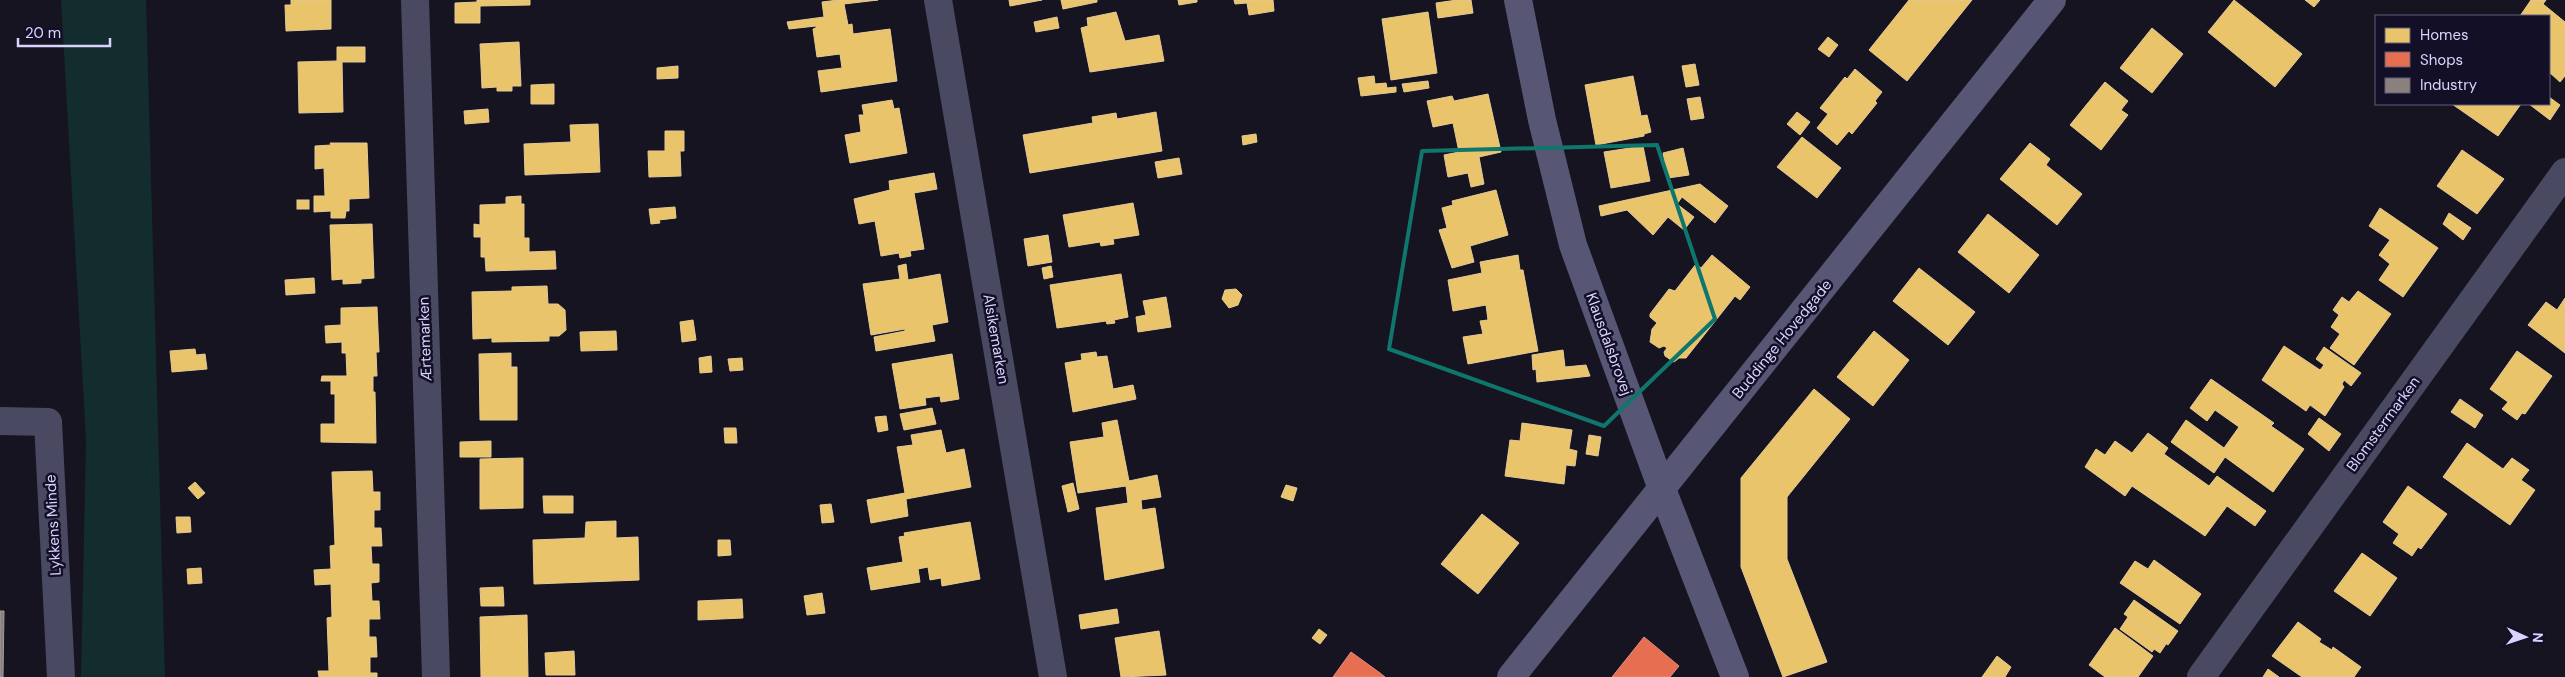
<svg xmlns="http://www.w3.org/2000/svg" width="2565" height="677" font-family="'DM Sans',sans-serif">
<rect width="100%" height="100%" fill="#161421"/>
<polygon fill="#132c2d" points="61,0 146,0 165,677 81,677 86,440"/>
<g fill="#e9c46a" stroke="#e4c997">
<polygon points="291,0 331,0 331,29 286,31 285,5 291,5"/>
<polygon points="477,0 530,0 530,5 480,6 480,23 455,23 455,3 477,2"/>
<polygon points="838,0 878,0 844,4 848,25 852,24 853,34 890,29 897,81 821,92 818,71 842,68 840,54 817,57 813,29 816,28 816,26 789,29 787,22 824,17 822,2"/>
<polygon points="1009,0 1042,0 1010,6"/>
<polygon points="1061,0 1097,0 1097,2 1063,9"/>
<polygon points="1178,0 1197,0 1197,2 1179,5"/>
<polygon points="1234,0 1273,0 1274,11 1249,15 1247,3 1235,4"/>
<polygon points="1457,0 1471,0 1473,13 1438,18 1436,3"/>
<polygon points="1909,0 1972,0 1907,81 1869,50"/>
<polygon points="2234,0 2302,54 2275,87 2208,32"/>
<polygon points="2305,0 2320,0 2314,7"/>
<polygon points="2531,0 2546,0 2543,4 2565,22 2565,76 2560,82 2549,72 2549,16 2520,16"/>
<polygon points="1116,12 1125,41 1159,35 1164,61 1090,72 1081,28 1088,26 1087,18"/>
<polygon points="1428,12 1437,73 1391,80 1382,19"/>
<polygon points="1057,17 1059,28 1036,32 1034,22"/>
<polygon points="2152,28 2183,54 2152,93 2120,68"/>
<polygon points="1828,37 1838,45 1829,57 1818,49"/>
<polygon points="519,42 521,86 512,86 512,91 497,91 497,87 482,88 480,44"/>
<polygon points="337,47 365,47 365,62 342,62 343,112 299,113 298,62 337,61"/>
<polygon points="1695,64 1699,85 1686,87 1682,66"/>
<polygon points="678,66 678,78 657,79 657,68"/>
<polygon points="1855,69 1882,92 1875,101 1877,103 1852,134 1849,131 1837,145 1817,128 1828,114 1820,108 1845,77 1847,79"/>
<polygon points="1374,76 1375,84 1386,83 1387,88 1396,87 1396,92 1361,96 1358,78"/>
<polygon points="1633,76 1641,116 1647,115 1651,132 1644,134 1644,136 1596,145 1585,85"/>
<polygon points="1428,81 1429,88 1404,92 1402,84"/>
<polygon points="2105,82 2128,101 2121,110 2128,115 2101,150 2070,125"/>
<polygon points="554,84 554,104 531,104 531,85"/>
<polygon points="1488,94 1501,152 1479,157 1484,184 1471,187 1468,173 1448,177 1444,155 1459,152 1453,123 1433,127 1427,101 1452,96 1454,101"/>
<polygon points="1700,97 1704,118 1691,120 1687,99"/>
<polygon points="2549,97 2560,105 2550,120 2529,104 2549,104"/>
<polygon points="892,100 894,109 899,108 907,153 850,163 845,135 861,132 859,115 864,115 862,105"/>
<polygon points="2452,104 2521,104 2498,136"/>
<polygon points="488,109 489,122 465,124 464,111"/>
<polygon points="1156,112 1162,151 1030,173 1023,135 1093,123 1092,117 1116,113 1117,119"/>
<polygon points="1797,112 1810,122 1800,135 1787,124"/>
<polygon points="598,124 600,172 525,175 524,144 571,142 570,125"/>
<polygon points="665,131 684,131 684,151 680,151 681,176 649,177 648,151 665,151"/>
<polygon points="1256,134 1257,142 1243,145 1242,136"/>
<polygon points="1802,137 1841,168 1817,198 1777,167"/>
<polygon points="330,143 367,143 369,198 349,199 349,211 346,211 345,218 331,218 331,211 314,212 314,196 325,196 324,168 315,169 315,146 331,145"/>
<polygon points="2030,143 2050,159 2046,165 2082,194 2057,225 2000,179"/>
<polygon points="1643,146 1650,181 1611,188 1604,152"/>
<polygon points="1683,148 1689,175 1668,178 1663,153"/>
<polygon points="2462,150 2504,179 2477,214 2437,186"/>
<polygon points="1179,158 1182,174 1158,178 1155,162"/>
<polygon points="934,173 937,189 914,193 924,249 910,251 911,256 900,258 899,253 881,256 875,221 859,224 854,199 890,190 889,181"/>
<polygon points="1700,184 1728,206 1715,223 1682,197 1677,204 1694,217 1684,230 1668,217 1653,235 1627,210 1601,216 1599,206"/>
<polygon points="1496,190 1508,235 1470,246 1474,262 1452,268 1439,230 1447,228 1442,208 1453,205 1452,201"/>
<polygon points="521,196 521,204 524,204 524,238 529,238 529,252 555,251 556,269 486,271 485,257 481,257 481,237 474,237 474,224 480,225 480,205 506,204 506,197"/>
<rect x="297" y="200" width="12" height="9"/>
<polygon points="1133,203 1139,235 1113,239 1114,244 1101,246 1100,242 1069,247 1063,215"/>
<polygon points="675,207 676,218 659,220 660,223 651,224 649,209"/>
<polygon points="2380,208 2438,248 2403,297 2379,280 2390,264 2379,255 2390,240 2369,226"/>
<polygon points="2449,213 2471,228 2463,240 2443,224"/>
<polygon points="1988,214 2039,255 2009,293 1958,252"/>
<polygon points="372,224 374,278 361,279 361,283 343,284 343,279 332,280 330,225"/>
<polygon points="1048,235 1052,262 1028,266 1024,239"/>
<polygon points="1518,255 1520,270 1523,270 1538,351 1468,364 1463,337 1483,334 1480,321 1488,320 1486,305 1453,311 1448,280 1482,273 1480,262"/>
<polygon points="1712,255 1750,287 1740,300 1735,296 1686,358 1679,358 1674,362 1665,356 1664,352 1667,348 1664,346 1659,348 1650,342 1652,329 1657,323 1650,317 1650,314 1669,289 1675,291 1696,264 1701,268"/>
<polygon points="906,264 908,280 940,274 948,322 932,325 935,341 876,351 874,337 905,331 905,329 871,335 863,284 900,279 898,266"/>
<polygon points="1051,266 1053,277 1044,279 1042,268"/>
<polygon points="1919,268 1975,312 1948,345 1893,301"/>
<polygon points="1121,274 1128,317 1114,320 1115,323 1107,324 1106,321 1057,328 1050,285"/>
<polygon points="314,278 315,293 286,295 285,280"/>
<polygon points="547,286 548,304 558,304 565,310 566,330 559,336 549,336 549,341 492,342 492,338 473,339 472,292 512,291 512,287"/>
<polygon points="1236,289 1242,295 1238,305 1229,308 1222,299 1225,290"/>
<polygon points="2358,291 2391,314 2354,365 2330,348 2340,334 2331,327 2339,315 2333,310 2342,297 2349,302"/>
<polygon points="1166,297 1171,327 1138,332 1136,317 1146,315 1143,301"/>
<polygon points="2565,298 2565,353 2528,325 2546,302 2557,310"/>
<polygon points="377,307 379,352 376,352 377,376 373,376 373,392 375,392 376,443 321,442 321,424 335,424 335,394 331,394 331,381 321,381 322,376 347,376 346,353 342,353 342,342 326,343 325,326 341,325 341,308"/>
<polygon points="693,320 696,340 682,342 680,322"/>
<polygon points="616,331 617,350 581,351 580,332"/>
<polygon points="1874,331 1909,360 1873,406 1837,377"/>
<polygon points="2284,346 2320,370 2324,365 2316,359 2324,347 2361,373 2351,386 2344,380 2342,384 2344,387 2325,416 2310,405 2306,411 2262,380"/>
<polygon points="195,349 196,355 205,354 207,369 172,372 170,351"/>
<polygon points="1563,350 1565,367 1586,365 1590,376 1537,382 1536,369 1533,370 1532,355"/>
<polygon points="2517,351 2552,376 2525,414 2522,413 2517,420 2502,409 2508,402 2490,389"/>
<polygon points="1096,352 1097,357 1107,356 1113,389 1133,385 1136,399 1073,412 1065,363 1082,360 1081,354"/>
<polygon points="511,353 511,367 517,367 517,420 480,420 479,354"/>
<polygon points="952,354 959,399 941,402 940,396 925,398 926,405 900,409 892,364"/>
<polygon points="711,356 712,372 700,373 699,358"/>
<polygon points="742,358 743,370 730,371 728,359"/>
<polygon points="2211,379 2274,423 2271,426 2304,449 2273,492 2225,457 2214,473 2171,442 2186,420 2224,448 2239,427 2215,410 2207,421 2190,408"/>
<polygon points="1814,389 1850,419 1787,497 1787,559 1827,662 1783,677 1741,567 1741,478"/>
<polygon points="2460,399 2483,415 2475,428 2451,412"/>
<polygon points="932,408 936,424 904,430 900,414"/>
<polygon points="886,416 888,430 878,432 875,417"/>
<polygon points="2319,418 2341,434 2329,451 2308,434"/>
<polygon points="1117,420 1129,481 1157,475 1161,497 1141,500 1142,510 1155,508 1164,568 1105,580 1096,508 1128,503 1126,486 1078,493 1070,442 1104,437 1102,423"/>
<polygon points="1522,423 1572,430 1569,449 1577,451 1575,466 1566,465 1564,484 1505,476 1510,440 1520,441"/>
<polygon points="724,428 736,428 737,443 725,443"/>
<polygon points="941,430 946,453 964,449 971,487 906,499 908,516 871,523 867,500 905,493 897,447 913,445 911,435"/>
<polygon points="2148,433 2168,448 2164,454 2209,486 2217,476 2266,511 2255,526 2227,506 2205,536 2132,486 2125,496 2085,467 2096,449 2105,455 2115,441 2132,453"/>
<polygon points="1589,435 1601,437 1598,456 1586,454"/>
<polygon points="491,441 491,457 460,457 460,442"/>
<polygon points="2467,443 2503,469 2512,458 2529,470 2521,480 2535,490 2510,525 2443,477"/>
<polygon points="523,458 523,508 480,509 480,459"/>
<polygon points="372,471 373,492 380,492 380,510 374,510 374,528 381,528 382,546 371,546 372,564 379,564 379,582 371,583 372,601 379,601 380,619 369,619 369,637 376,637 377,657 370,657 370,673 377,673 377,677 319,677 318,671 329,671 327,618 332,617 331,584 315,585 314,570 331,569 330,546 335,545 332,472"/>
<polygon points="195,482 205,493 198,499 188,488"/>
<polygon points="1073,483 1079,509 1068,512 1062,486"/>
<polygon points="1286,485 1297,488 1293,501 1281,497"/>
<polygon points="2408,486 2447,514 2421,549 2418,547 2412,556 2393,543 2399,534 2383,522"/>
<polygon points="543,496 573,496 573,513 544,513"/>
<polygon points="831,504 834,522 822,523 820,505"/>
<polygon points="1482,514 1519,543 1478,594 1441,564"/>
<polygon points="176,517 190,517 191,532 177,533"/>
<polygon points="616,521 616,538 638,537 639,580 534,584 533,540 585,538 586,522"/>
<polygon points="970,522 980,579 942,586 941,578 930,580 928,567 918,569 920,582 871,590 867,568 903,562 899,537 905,536 904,533"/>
<polygon points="718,540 730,540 731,555 718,556"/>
<polygon points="2362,553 2397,578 2370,616 2334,591"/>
<polygon points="2154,560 2201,594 2180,624 2120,583 2135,561 2148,569"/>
<polygon points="201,568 202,583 188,584 187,569"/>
<polygon points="503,587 504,606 481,606 480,588"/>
<polygon points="822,593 825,613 807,615 804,596"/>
<polygon points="742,599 743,618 698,620 698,601"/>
<polygon points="2134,600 2178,631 2168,645 2124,614"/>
<polygon points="1117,609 1119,623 1081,629 1079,615"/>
<polygon points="527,615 528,677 481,677 480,617"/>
<polygon points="2128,617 2166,644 2160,653 2154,649 2152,652 2120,629"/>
<polygon points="2298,622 2321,639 2319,642 2332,650 2333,647 2361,667 2354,677 2302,677 2272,656"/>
<polygon points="2115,628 2153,656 2138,677 2105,677 2089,665"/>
<polygon points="1319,629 1327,635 1320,644 1312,638"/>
<polygon points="1159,631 1166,675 1121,677 1115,638"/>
<polygon points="574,651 575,675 546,675 545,653"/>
<polygon points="1997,656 2011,667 2005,677 1982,677"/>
<polygon points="2268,669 2279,677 2263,677"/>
</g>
<g fill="#e76f51" stroke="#e38d85">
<polygon points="1644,637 1679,666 1670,677 1612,677"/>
<polygon points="1351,652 1380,673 1385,677 1333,677"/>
</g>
<polygon fill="#8a817c" stroke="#a29aa3" points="0,611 4,611 3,677 0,677"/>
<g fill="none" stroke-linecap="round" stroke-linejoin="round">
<g stroke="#4a4962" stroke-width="28">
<polyline points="415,0 436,677"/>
<polyline points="938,0 1053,677"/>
<polyline points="0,421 48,422 61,677"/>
<polyline points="2201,677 2565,172"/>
</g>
<g stroke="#575674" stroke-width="28">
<polyline points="1518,0 1542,120 1573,245 1662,489 1735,677"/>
<polyline points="1511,677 2052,0"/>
</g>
</g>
<path fill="none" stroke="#0f766e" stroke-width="4" stroke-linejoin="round" d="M1657 145 1715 319 1604 426 1389 349 1422 151Z"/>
<g text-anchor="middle" stroke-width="5" stroke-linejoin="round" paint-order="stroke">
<g font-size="15" fill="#d9d4ff" stroke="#130f26">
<text transform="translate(425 339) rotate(-92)" y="5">Ærtemarken</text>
<text transform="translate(996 339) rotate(80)" y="5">Alsikemarken</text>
<text transform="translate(1782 339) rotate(-51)" y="5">Buddinge Hovedgade</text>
<text transform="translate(1609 344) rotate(70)" y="5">Klausdalsbrovej</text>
<text transform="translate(2383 424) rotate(-54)" y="5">Blomstermarken</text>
<text transform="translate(53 525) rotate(-93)" y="5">Lykkens Minde</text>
</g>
</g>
<rect x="2375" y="15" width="175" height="90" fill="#130f26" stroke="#625e7d"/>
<rect x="2385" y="28" width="25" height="15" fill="#e9c46a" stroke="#625e7d"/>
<text x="2420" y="40" font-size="15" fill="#d9d4ff">Homes</text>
<rect x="2385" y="52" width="25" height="15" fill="#e76f51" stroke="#625e7d"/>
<text x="2420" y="65" font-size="15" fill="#d9d4ff">Shops</text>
<rect x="2385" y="78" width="25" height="15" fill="#8a817c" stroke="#625e7d"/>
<text x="2420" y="90" font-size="15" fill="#d9d4ff">Industry</text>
<g transform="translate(2525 637) rotate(93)" stroke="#130f26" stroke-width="4" paint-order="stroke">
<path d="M0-4L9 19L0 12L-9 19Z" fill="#d9d4ff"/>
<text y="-8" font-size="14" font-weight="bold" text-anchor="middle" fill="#d9d4ff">N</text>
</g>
<path d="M18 38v8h92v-8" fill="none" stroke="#d9d4ff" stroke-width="2.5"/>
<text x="25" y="38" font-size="15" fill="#d9d4ff" stroke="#130f26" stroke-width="4" paint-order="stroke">20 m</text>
</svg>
